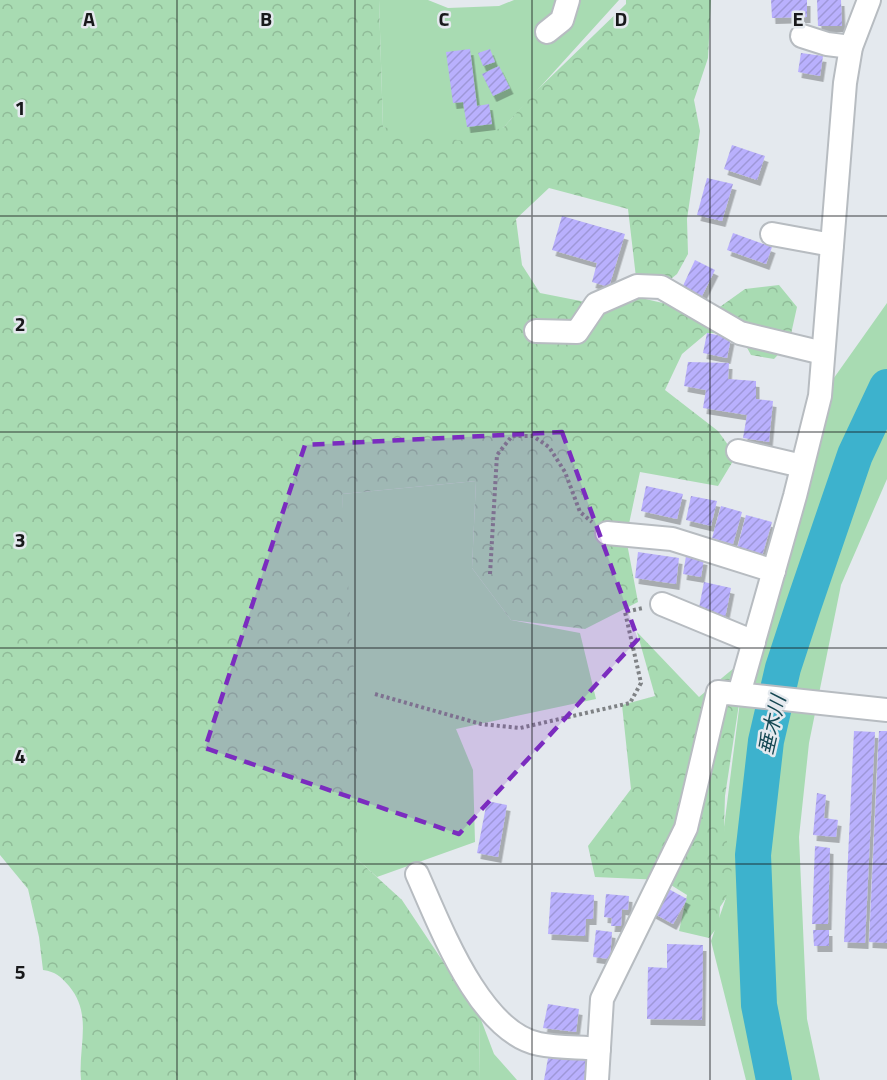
<svg xmlns="http://www.w3.org/2000/svg" width="887" height="1080" font-family="'Titillium Web','Noto Sans JP',sans-serif">
<defs>
<pattern id="forest-crowns" width="20" height="18" patternUnits="userSpaceOnUse" patternTransform="scale(1.5)"><rect width="20" height="18" fill="#a8dbb2"/><path d="M2 6a3 3 0 1 1 6 0M12 15a3 3 0 1 1 6 0" fill="none" stroke="#90bb98"/></pattern>
<pattern id="building-hatch" width="6" height="6" patternUnits="userSpaceOnUse" patternTransform="scale(1.5)"><rect width="6" height="6" fill="#b9b0fd"/><path d="M-1 1l2-2M0 6l6-6M5 7l2-2" fill="none" stroke="#9e97d8"/></pattern>
<filter id="shadow"><feDropShadow dx="3.5" dy="6" stdDeviation="0" flood-color="#0004"/></filter>
</defs>
<rect width="100%" height="100%" fill="#e4e9ee"/>
<g fill="#a8dbb2">
<polygon points="379,0 428,0 448,8 499,6 514,0 619,0 504,127 468,151 383,127"/>
<polygon points="887,303 887,479 841,585 809,743 799,837 807,1019 820,1080 746,1080 711,941 726,898 724,827 745,662 819,399"/>
<polygon points="476,481 472,568 511,620 580,633 596,699 456,729 473,770 475,842 377,877 357,859 342,494"/>
<polygon points="480,1017 494,1054 517,1080 479,1080"/>
</g>
<g fill="url(#forest-crowns)">
<path d="M0 0H379L383 127 463 141 504 127 531 96 626 4V0H711L708 58 694 100 700 131 687 219 688 254 677 274 661 287 637 286 628 209 549 188 516 219 522 265 540 293 596 304 624 294 710 314 745 289 779 285 797 307 789 343 774 359 751 355 739 333H707L682 354 665 390 718 431 736 456 718 486 640 472 626 538 638 602 585 629 511 620 472 568 476 481 342 494 357 716V859L402 900 480 1017 479 1080H81C78 1046 93 1015 69 986 60 976 56 972 43 970L39 937 28 889 0 855Z"/>
<polygon points="637,632 699,697 746,658 725,796 724,827 732,868 726,898 720,907 719,925 709,938 679,931 687,895 663,880 595,877 588,846 631,789 622,705 655,696"/>
</g>
<g fill="none" stroke-linecap="round" stroke-linejoin="round">
<polyline stroke="#3db2cd" stroke-width="36" points="774,1080 759,1005 753,855 766,741 783,668 803,607 855,455 887,387"/>
</g>
<g fill="url(#building-hatch)" filter="url(#shadow)">
<polygon points="771,0 807,0 807,17 772,18"/>
<polygon points="817,0 841,0 842,26 818,26"/>
<polygon points="470,49 477,106 489,104 492,124 467,127 463,102 453,103 446,52"/>
<polygon points="490,49 495,62 483,66 478,53"/>
<polygon points="801,53 823,56 820,76 798,72"/>
<polygon points="499,66 510,88 493,96 482,74"/>
<polygon points="732,145 765,156 757,180 724,169"/>
<polygon points="707,178 733,184 722,221 697,215"/>
<polygon points="562,216 625,234 609,287 592,282 597,263 552,250"/>
<polygon points="733,233 772,247 766,264 727,250"/>
<polygon points="695,260 715,270 701,298 681,290"/>
<polygon points="707,333 731,338 727,358 703,353"/>
<polygon points="688,362 729,363 728,379 756,381 756,399 773,401 769,442 743,438 747,415 703,408 706,390 684,386"/>
<polygon points="646,486 683,494 677,519 641,511"/>
<polygon points="691,496 717,501 711,526 686,520"/>
<polygon points="721,506 742,512 733,544 712,538"/>
<polygon points="746,515 772,522 762,556 737,549"/>
<polygon points="638,552 679,558 676,584 635,578"/>
<polygon points="686,556 704,559 701,577 683,574"/>
<polygon points="704,582 731,588 725,618 698,613"/>
<polygon points="854,731 875,732 865,943 844,942"/>
<polygon points="879,731 887,731 887,943 869,942"/>
<polygon points="817,793 826,795 824,818 838,820 836,837 813,835"/>
<polygon points="487,801 507,805 498,857 477,853"/>
<polygon points="815,846 830,848 828,924 812,924"/>
<polygon points="665,887 687,899 673,924 651,912"/>
<polygon points="551,892 594,895 593,919 586,919 585,936 548,934"/>
<polygon points="606,894 629,896 628,910 622,909 621,926 611,926 612,918 604,917"/>
<polygon points="596,930 612,932 610,959 593,957"/>
<polygon points="813,930 829,930 829,946 814,946"/>
<polygon points="667,944 703,945 702,1020 647,1019 648,967 667,968"/>
<polygon points="548,1004 579,1009 576,1032 543,1028"/>
<polygon points="549,1053 589,1060 586,1080 544,1080"/>
</g>
<g fill="none" stroke-linecap="round" stroke-linejoin="round">
<defs>
<g id="street">
<polyline points="547,32 562,20 568,0"/>
<polyline points="802,36 827,44 851,47"/>
<polyline points="772,234 832,245"/>
<polyline points="536,331 577,332 596,304 637,286 661,287 740,333 823,353"/>
<polyline points="738,451 802,466"/>
<polyline points="607,533 672,539 774,571"/>
<polyline points="662,604 754,642"/>
<polyline points="739,694 795,496 820,396 845,83 851,47 869,0"/>
<path d="M417 874C440 925 479 1032 539 1044 558 1048 580 1047 599 1049"/>
<polyline points="597,1080 602,999 686,828 718,692 887,710"/>
</g>
</defs>
<use href="#street" stroke="#b7bcc1" stroke-width="26"/>
<g stroke="#7f8285" stroke-width="4" stroke-dasharray="3 3" stroke-linecap="butt">
<polyline points="490,574 497,455 512,436 533,436 549,447 565,472 580,512 592,522"/>
<polyline points="375,694 481,724 520,728 630,703 641,683 625,612 643,608"/>
</g>
<use href="#street" stroke="#fff" stroke-width="22"/>
</g>
<path fill="#7b2cbf" fill-opacity="0.2" stroke="#7b2cbf" stroke-width="4.5" stroke-dasharray="12 8" stroke-linejoin="round" d="M562 432 638 639 459 834 205 748 305 445Z"/>
<path fill="none" stroke="#18191b" stroke-width="1.5" stroke-opacity="0.55" d="M177 0V1080M355 0V1080M532 0V1080M710 0V1080M0 216H887M0 432H887M0 648H887M0 864H887"/>
<g text-anchor="middle" stroke-width="5" stroke-linejoin="round" paint-order="stroke">
<g font-size="20" font-style="italic" fill="#154752" stroke="#e4e9ee">
<text transform="translate(772 725) rotate(-77)" y="7">垂木川</text>
</g>
</g>
<g font-size="20" text-anchor="middle" font-weight="bold" fill="#18191b" stroke="#e4e9ee" stroke-width="5" stroke-linejoin="round" paint-order="stroke">
<text x="89" y="26">A</text>
<text x="266" y="26">B</text>
<text x="444" y="26">C</text>
<text x="621" y="26">D</text>
<text x="798" y="26">E</text>
<text x="20" y="115">1</text>
<text x="20" y="331">2</text>
<text x="20" y="547">3</text>
<text x="20" y="763">4</text>
<text x="20" y="979">5</text>
</g>
</svg>
